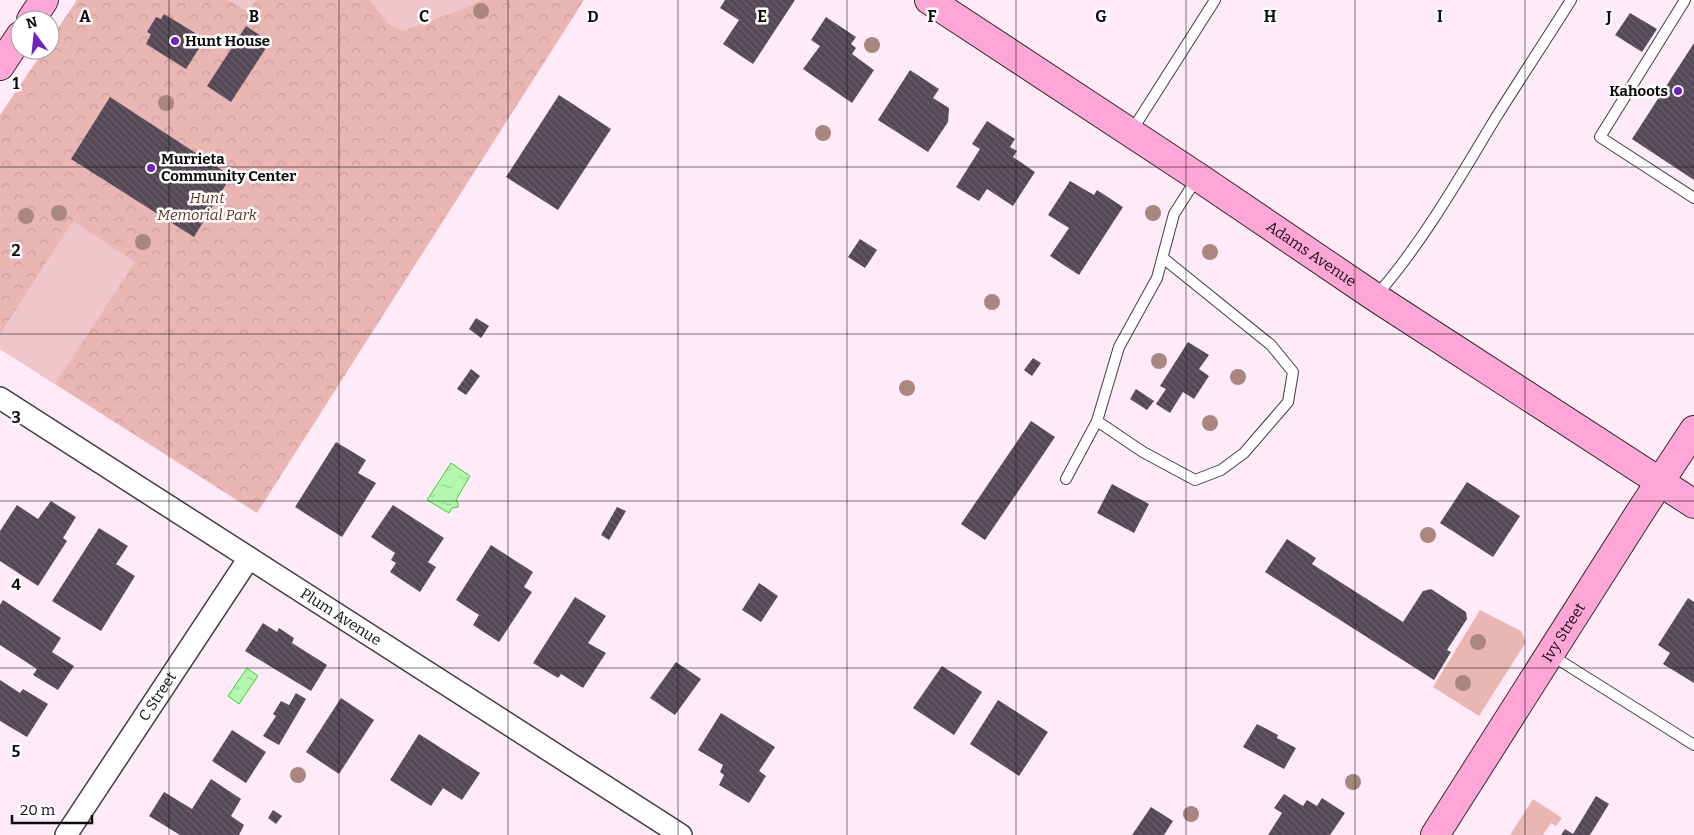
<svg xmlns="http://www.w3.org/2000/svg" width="1694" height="835" font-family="Bitter,serif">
<defs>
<pattern id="park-crowns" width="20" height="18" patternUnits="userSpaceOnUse" patternTransform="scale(1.25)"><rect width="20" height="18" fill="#eab6b4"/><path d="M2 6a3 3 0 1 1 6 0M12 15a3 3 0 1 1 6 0" fill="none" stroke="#c89b9a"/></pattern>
<pattern id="water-ripples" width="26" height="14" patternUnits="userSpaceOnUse" patternTransform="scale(1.25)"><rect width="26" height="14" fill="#b3f8ae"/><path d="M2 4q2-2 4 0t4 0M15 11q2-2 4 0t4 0" fill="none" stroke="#99d394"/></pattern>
<pattern id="building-back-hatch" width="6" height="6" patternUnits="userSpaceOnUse" patternTransform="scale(1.25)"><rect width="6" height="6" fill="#544855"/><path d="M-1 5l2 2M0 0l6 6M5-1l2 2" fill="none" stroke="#685e68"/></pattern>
</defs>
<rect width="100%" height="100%" fill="#ffebf8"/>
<g fill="#eab6b4">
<polygon points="1480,610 1521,631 1526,642 1479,716 1433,687"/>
<polygon points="1533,799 1562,818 1556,826 1551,823 1543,835 1510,835"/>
</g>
<polygon fill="url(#park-crowns)" points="77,0 584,0 257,513 0,349 0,115 44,50 50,50 50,40"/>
<g fill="#f1c6ca">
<polygon points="228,0 256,0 249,12"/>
<polygon points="370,0 481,0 468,7 403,31 387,23"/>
<polygon points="73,221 135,262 55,384 0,349 0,334"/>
</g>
<g fill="url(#water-ripples)" stroke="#39d133">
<polygon points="451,463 470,476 456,500 458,503 458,507 452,508 449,513 427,500"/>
<polygon points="247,668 258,676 239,704 228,696"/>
</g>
<g fill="url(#building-back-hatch)">
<polygon points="725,0 795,0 753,64 723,44 739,20 720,8"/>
<polygon points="1630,13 1657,29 1642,52 1615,35"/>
<polygon points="164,14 205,39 186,69 146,44 151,34 147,32 156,17 161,19"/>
<polygon points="826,17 856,37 851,44 856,48 852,54 874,70 852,103 803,69 820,46 811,40"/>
<polygon points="246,26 270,42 231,102 207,86"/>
<polygon points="1694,43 1694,180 1632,139"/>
<polygon points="910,70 939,89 933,98 949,108 948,122 928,152 878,120"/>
<polygon points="559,95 611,129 558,210 506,177"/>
<polygon points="110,97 231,176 194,237 71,159"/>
<polygon points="987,121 1015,139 1010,147 1017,151 1013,157 1035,172 1013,206 987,189 979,201 956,187 980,149 972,144"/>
<polygon points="1070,181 1094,195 1097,190 1123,207 1079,275 1050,256 1069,228 1048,215"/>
<polygon points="860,239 877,250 865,268 848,257"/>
<polygon points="476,318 489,326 481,338 469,329"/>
<polygon points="1188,342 1209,355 1199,369 1209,376 1194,399 1183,392 1170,413 1156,404 1166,389 1160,386"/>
<polygon points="1033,358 1041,363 1032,376 1024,370"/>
<polygon points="471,369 480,376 466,395 457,389"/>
<polygon points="1136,389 1154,401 1147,410 1130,399"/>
<polygon points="1031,421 1055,437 985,540 961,524"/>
<polygon points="336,442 366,460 358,473 376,483 342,537 295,507"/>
<polygon points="1467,482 1520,516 1493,557 1440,523"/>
<polygon points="1112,484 1149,504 1134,533 1097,513"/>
<polygon points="51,501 76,517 63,538 67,541 38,586 0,561 0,531 17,505 38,519"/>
<polygon points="393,505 444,538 428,562 436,567 420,592 390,572 396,563 391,560 395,553 371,537"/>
<polygon points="617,507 626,511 609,540 601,535"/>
<polygon points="99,528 128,546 116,564 135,576 101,631 52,601"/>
<polygon points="1287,539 1316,558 1312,564 1403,622 1423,591 1431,589 1466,612 1467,619 1447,650 1451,652 1434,680 1265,572"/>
<polygon points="491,545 533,572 524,587 532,592 499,642 473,625 479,615 456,600"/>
<polygon points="759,583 778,596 761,622 742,610"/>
<polygon points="575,597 606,616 588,643 606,653 583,688 561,674 558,678 533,663"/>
<polygon points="1688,598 1694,602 1694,683 1663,664 1670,653 1658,645"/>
<polygon points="3,600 61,638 52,652 74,666 58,690 33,675 37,669 0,645 0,605"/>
<polygon points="263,623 277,632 279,628 294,638 292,643 327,665 311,691 245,651"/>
<polygon points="676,662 701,679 675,715 650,698"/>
<polygon points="942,666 982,692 954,735 913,708"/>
<polygon points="0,680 20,693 23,689 48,704 27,737 0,721"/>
<polygon points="296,693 306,699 279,745 263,736 276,716 273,714 281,701 289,705"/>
<polygon points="341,698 374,720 339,774 306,752"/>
<polygon points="998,700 1048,732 1019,776 970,744"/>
<polygon points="721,713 775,747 759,771 766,776 749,803 719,785 724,775 720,772 723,765 698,750"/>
<polygon points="1257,724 1278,735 1277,738 1296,748 1284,769 1243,747"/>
<polygon points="232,730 266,752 246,783 212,761"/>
<polygon points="419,734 480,773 462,800 443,788 431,806 390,780"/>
<polygon points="211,779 241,799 231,816 244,825 239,835 180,835 149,816 164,792 192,809"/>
<polygon points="1284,794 1303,806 1307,800 1317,806 1322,798 1345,813 1330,835 1268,835 1282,813 1274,808"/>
<polygon points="1596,796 1609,804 1590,835 1561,835 1565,829 1573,834"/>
<polygon points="1151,807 1173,821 1164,835 1132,835"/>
<polygon points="273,810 282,816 276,824 268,818"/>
</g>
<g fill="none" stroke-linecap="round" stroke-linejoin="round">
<defs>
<g id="lane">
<polyline points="1685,0 1600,137 1694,198"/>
<polyline points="1131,132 1215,0"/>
<path d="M1376 296C1423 242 1458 180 1495 119 1520 79 1546 40 1571 0"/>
<polyline points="1097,421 1143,452 1195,480 1221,470 1244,453 1288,402 1293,372 1271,345 1163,258"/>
<polyline points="1066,479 1097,421 1119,347 1157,278 1174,214 1197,178"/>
<polyline points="1551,655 1694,745"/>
</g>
<g id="street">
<path id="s1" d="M0 398 681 835"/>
<path id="s2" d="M66 835 249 558"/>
</g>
<g id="secondary">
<path id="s3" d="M929 0 1198 177 1375 297 1694 504"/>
<polyline points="31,20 44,0"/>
<polyline points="0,66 20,36"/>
<path id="s4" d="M1435 835 1642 509 1694 430"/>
</g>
</defs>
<use href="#lane" stroke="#3f3f3f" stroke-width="12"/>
<use href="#street" stroke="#3f3f3f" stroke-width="24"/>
<use href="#secondary" stroke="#2e2e2e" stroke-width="30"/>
<use href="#lane" stroke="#fff" stroke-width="10"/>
<use href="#street" stroke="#fff" stroke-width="21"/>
<use href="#secondary" stroke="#ffa6d7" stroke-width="28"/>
</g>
<g fill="#aa877e">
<circle cx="481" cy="11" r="8"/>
<circle cx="872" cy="45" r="8"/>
<circle cx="166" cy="103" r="8"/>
<circle cx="823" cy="133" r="8"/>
<circle cx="59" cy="213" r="8"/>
<circle cx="1153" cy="213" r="8"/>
<circle cx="26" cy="216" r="8"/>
<circle cx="143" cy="242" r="8"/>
<circle cx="1210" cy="252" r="8"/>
<circle cx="992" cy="302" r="8"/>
<circle cx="1159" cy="361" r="8"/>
<circle cx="1238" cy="377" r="8"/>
<circle cx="907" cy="388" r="8"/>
<circle cx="1210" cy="423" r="8"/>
<circle cx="1428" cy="535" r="8"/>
<circle cx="1478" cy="642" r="8"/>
<circle cx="1463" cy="683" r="8"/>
<circle cx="298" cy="775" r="8"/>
<circle cx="1353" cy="782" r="8"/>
<circle cx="1191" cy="814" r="8"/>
</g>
<path fill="none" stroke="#0c0c0c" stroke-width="1" stroke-opacity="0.55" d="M169 0V835M339 0V835M508 0V835M678 0V835M847 0V835M1016 0V835M1186 0V835M1355 0V835M1525 0V835M0 167H1694M0 334H1694M0 501H1694M0 668H1694"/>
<g fill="#7220c0" stroke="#fff" stroke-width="2">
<circle cx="175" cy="41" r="5"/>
<circle cx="1678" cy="91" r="5"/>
<circle cx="151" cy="168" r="5"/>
</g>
<g text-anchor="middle" stroke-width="5" stroke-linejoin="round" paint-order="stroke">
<g font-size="15" font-weight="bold" fill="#0c0c0c" stroke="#fff" text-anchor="start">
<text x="185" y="46">Hunt House</text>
<text x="1668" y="96" text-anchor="end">Kahoots</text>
<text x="161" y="164">Murrieta<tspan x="161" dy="17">Community Center</tspan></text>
</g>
<g font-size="15" font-style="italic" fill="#65351b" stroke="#fff">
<text x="207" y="203">Hunt<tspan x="207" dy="17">Memorial Park</tspan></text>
</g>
<g font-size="15" fill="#0c0c0c" stroke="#fff">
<text dy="5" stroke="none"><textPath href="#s3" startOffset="459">Adams Avenue</textPath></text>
<text dy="5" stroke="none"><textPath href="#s1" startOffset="405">Plum Avenue</textPath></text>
<text dy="5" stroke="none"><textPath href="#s4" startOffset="240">Ivy Street</textPath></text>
<text dy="5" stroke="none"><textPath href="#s2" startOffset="166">C Street</textPath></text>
</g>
</g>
<g font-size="16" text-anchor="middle" font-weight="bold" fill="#0c0c0c" stroke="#fff" stroke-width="5" stroke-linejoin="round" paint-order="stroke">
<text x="85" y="22">A</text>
<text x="254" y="22">B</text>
<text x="424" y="22">C</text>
<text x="593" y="22">D</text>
<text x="762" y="22">E</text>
<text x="932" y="22">F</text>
<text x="1101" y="22">G</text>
<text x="1270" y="22">H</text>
<text x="1440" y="22">I</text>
<text x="1609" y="22">J</text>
<text x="16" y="89">1</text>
<text x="16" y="256">2</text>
<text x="16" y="423">3</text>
<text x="16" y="590">4</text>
<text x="16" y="757">5</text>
</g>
<g transform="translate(35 35) rotate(345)"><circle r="24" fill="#ffffff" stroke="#9e9e9e"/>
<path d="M0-4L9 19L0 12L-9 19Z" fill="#7220c0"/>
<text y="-8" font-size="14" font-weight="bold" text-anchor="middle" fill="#0c0c0c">N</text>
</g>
<path d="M12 815v8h80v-8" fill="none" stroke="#0c0c0c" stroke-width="2.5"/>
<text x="20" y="815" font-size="15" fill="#0c0c0c" stroke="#ffffff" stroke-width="4" paint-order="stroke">20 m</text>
</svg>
